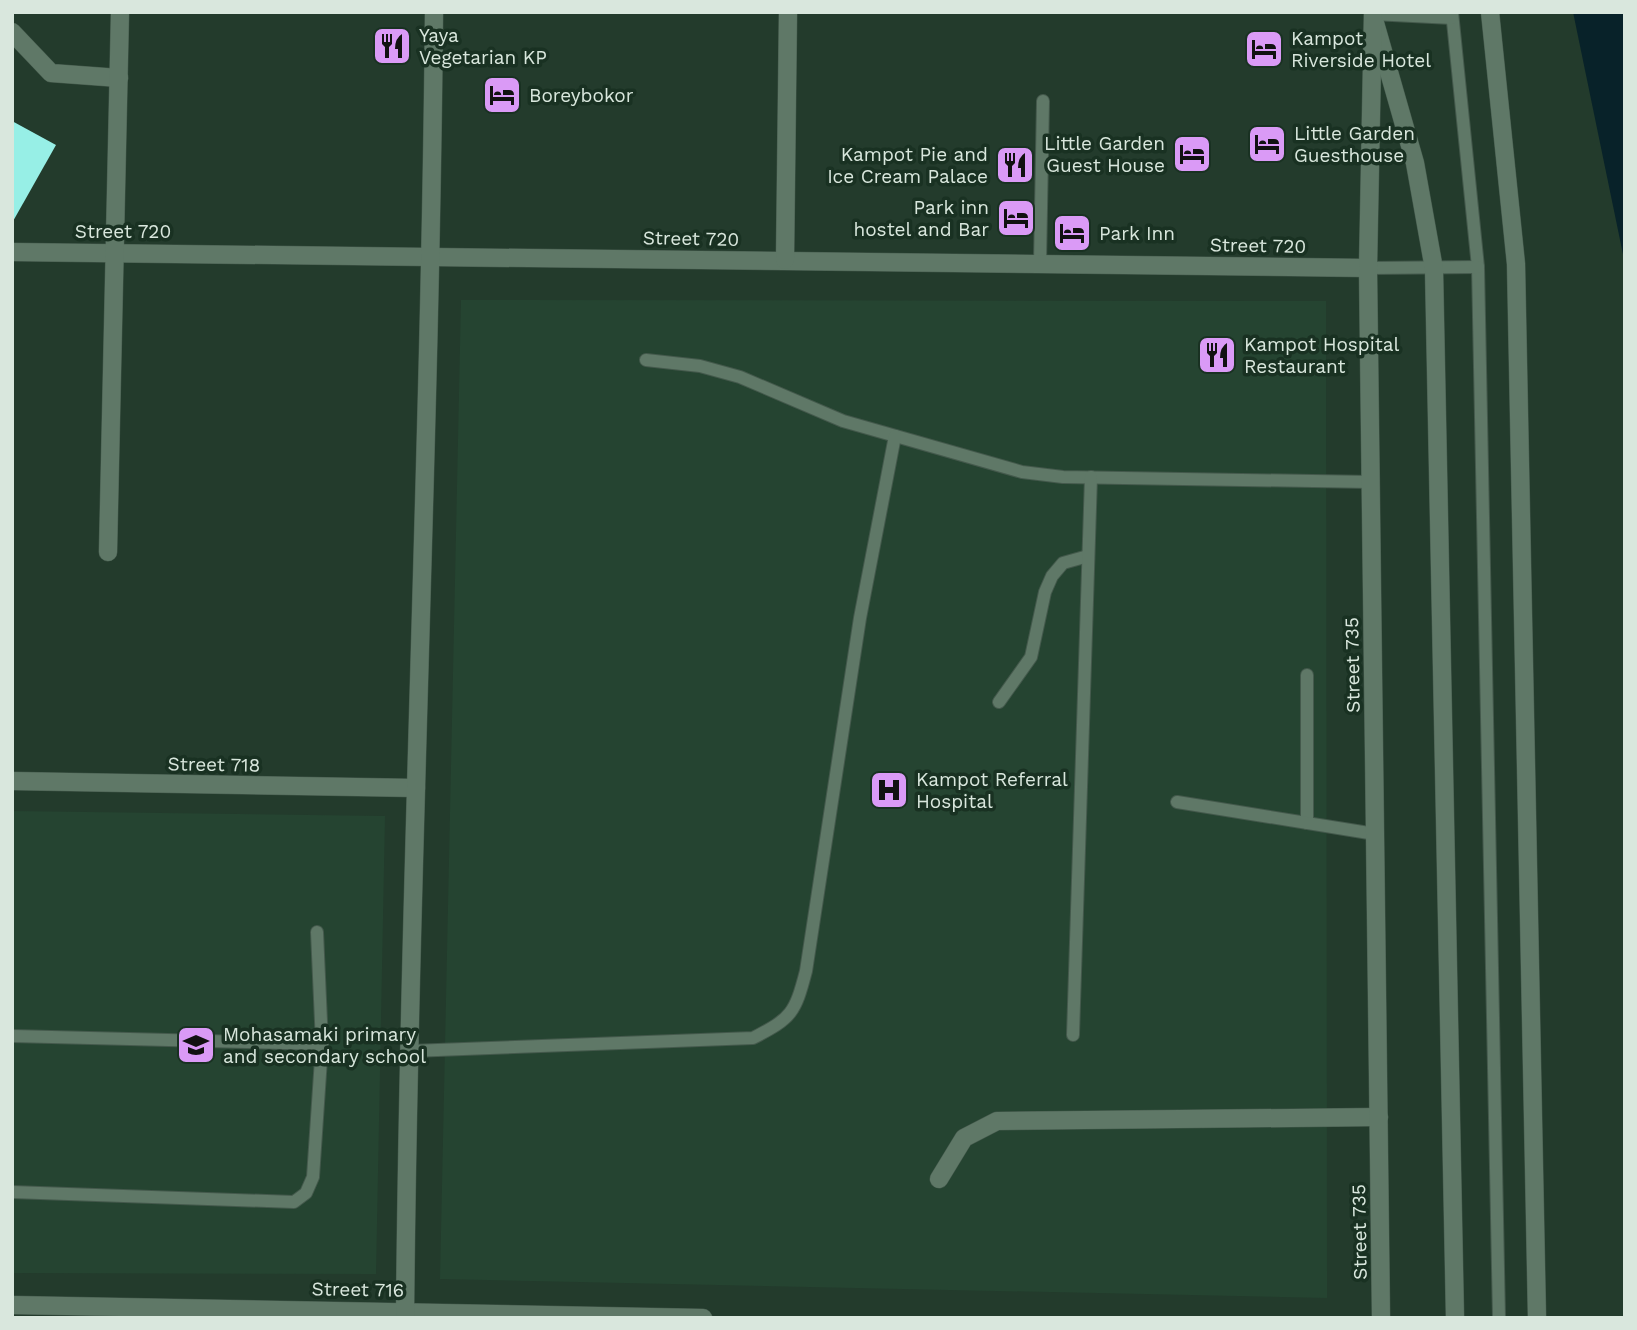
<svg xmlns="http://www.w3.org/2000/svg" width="1637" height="1330" font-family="'Work Sans',sans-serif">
<rect width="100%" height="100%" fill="#233b2c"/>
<g fill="#254431">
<polygon points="461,300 1326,301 1327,1298 440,1279"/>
<polygon points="12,811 385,816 376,1274 12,1273"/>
</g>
<polygon fill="#082229" points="1573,12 1625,12 1625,264"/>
<polygon fill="#97efe6" points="12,121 56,145 12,223"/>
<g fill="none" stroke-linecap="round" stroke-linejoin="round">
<defs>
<g id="service">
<polyline points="1452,12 1478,267 1499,1318"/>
<polyline points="1373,14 1452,18"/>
<polyline points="1040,263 1043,101"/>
<polyline points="1368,268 1478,267"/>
<polyline points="646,360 700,366 740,377 843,421 1022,472 1063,477 1371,482"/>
<polyline points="1307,675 1307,823"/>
<polyline points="999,702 1031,657 1045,592 1052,576 1063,563 1088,556"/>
<polyline points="1177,802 1375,834"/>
<polyline points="1073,1035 1091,477"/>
<polyline points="12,1036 322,1044"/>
<path d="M411 1051 753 1038C792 1018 795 1013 806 971L860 618 895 436"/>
<polyline points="12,1192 294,1202 306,1193 313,1177 322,1044 317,932"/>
</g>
<g id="pedestrian">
<polyline points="1490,12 1516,264 1537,1318"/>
<polyline points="1375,23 1415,163 1434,269 1455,1318"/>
</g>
<g id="minor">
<polyline points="12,32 51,73 119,78"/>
<polyline points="12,252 1368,268"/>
<polyline points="785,260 788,12"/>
<polyline points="108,552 120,12"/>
<polyline points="12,781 416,788"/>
<polyline points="939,1179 964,1138 997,1121 1379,1117"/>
<polyline points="12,1305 703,1318"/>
<path d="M405 1318C409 882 430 448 434 12"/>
</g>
<polyline id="tertiary" points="1373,12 1368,268 1381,1318"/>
</defs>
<use href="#service" stroke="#44594c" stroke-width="14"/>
<use href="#pedestrian" stroke="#44594c" stroke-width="19"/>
<use href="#minor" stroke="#44594c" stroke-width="19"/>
<use href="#tertiary" stroke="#44594c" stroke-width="19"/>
<use href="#service" stroke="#5f7867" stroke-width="12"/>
<use href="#pedestrian" stroke="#5f7867" stroke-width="18"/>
<use href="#minor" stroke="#5f7867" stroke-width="18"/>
<use href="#tertiary" stroke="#5f7867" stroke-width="18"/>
</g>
<defs>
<symbol id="restaurant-square" viewBox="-11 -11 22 22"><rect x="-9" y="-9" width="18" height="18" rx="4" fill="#da9af6" stroke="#193122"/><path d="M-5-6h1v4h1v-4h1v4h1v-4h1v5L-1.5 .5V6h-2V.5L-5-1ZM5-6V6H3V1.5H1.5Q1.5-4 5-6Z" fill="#111"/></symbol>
<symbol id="hotel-square" viewBox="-11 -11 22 22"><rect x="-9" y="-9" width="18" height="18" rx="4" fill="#da9af6" stroke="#193122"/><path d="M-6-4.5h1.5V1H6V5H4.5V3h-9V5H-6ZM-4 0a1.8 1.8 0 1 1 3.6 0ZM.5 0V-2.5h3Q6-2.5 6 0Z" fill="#111"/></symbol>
<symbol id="hospital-square" viewBox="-11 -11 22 22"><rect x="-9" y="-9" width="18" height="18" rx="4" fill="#da9af6" stroke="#193122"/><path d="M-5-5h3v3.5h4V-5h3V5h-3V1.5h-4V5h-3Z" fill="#111"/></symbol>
<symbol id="school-square" viewBox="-11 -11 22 22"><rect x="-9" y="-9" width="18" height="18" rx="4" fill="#da9af6" stroke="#193122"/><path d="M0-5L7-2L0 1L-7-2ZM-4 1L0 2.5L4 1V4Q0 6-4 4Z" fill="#111"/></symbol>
</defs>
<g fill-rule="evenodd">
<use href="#restaurant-square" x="370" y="24" width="44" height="44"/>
<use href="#hotel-square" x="1242" y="27" width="44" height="44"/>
<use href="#hotel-square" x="480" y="73" width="44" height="44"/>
<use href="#hotel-square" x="1245" y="122" width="44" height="44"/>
<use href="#hotel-square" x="1170" y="132" width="44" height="44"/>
<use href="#restaurant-square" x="993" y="143" width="44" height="44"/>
<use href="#hotel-square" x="994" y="196" width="44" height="44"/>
<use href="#hotel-square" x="1050" y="211" width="44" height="44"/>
<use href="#restaurant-square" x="1195" y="333" width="44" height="44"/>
<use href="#hospital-square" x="867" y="768" width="44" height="44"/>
<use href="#school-square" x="174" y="1023" width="44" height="44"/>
</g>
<g text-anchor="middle" stroke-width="7" stroke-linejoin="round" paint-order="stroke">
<g font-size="19" fill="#d9e7dd" stroke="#193122" text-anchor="start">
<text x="419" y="42">Yaya<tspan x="419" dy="22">Vegetarian KP</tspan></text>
<text x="1291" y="45">Kampot<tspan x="1291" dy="22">Riverside Hotel</tspan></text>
<text x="529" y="102">Boreybokor</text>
<text x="1294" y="140">Little Garden<tspan x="1294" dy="22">Guesthouse</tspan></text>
<text x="1165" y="150" text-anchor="end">Little Garden<tspan x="1165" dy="22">Guest House</tspan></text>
<text x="988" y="161" text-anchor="end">Kampot Pie and<tspan x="988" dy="22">Ice Cream Palace</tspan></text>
<text x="989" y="214" text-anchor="end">Park inn<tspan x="989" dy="22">hostel and Bar</tspan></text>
<text x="1099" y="240">Park Inn</text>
<text x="1244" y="351">Kampot Hospital<tspan x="1244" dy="22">Restaurant</tspan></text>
<text x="916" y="786">Kampot Referral<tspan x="916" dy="22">Hospital</tspan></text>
<text x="223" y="1041">Mohasamaki primary<tspan x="223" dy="22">and secondary school</tspan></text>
</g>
<g font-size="19" fill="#d9e7dd" stroke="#193122">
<text x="123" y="238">Street 720</text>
<text transform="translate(691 238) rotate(1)" y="7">Street 720</text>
<text transform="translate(1258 245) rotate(1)" y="7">Street 720</text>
<text transform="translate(1352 665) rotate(-91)" y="7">Street 735</text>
<text transform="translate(214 764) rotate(1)" y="7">Street 718</text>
<text transform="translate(1359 1232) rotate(-91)" y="7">Street 735</text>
<text transform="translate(358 1289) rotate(1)" y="7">Street 716</text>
</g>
</g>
<rect width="1637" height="1330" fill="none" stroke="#d9e7dd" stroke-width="28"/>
</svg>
